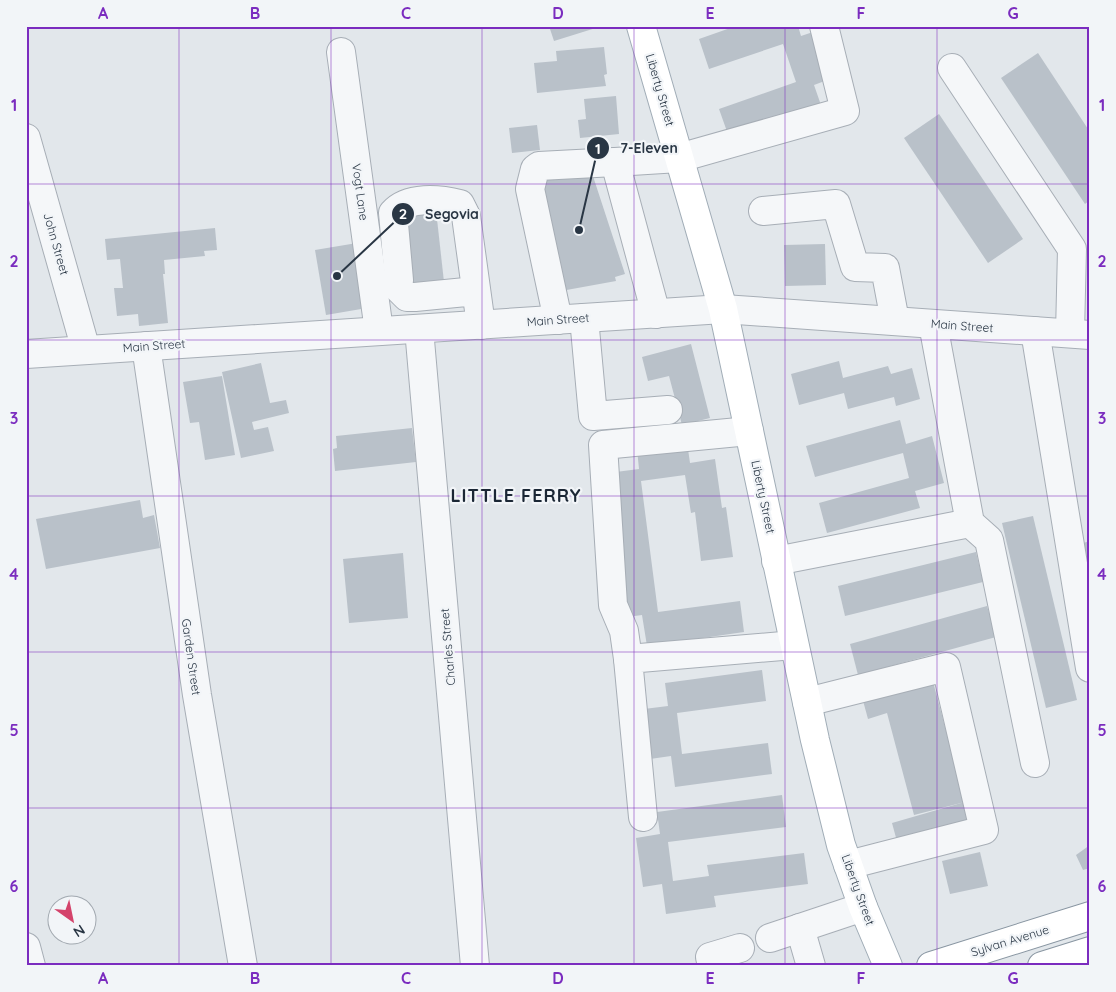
<svg xmlns="http://www.w3.org/2000/svg" width="1116" height="992" font-family="Quicksand,sans-serif">
<rect width="100%" height="100%" fill="#e2e7eb"/>
<g fill="#b9c1c9">
<polygon points="549,26 599,26 599,27 554,41"/>
<polygon points="736,26 798,26 801,36 813,32 830,79 814,85 822,108 730,140 719,109 796,82 783,44 709,69 699,39"/>
<polygon points="604,47 607,74 604,75 606,86 537,93 534,63 557,61 556,51"/>
<polygon points="1038,53 1090,132 1090,200 1085,204 1001,78"/>
<polygon points="616,96 619,134 580,138 578,120 586,119 584,99"/>
<polygon points="939,114 1023,239 988,263 904,138"/>
<polygon points="537,125 540,150 512,153 509,128"/>
<polygon points="590,167 625,274 615,277 616,281 561,291 538,190 549,175"/>
<polygon points="436,210 445,291 413,295 400,215"/>
<polygon points="215,228 217,250 204,251 205,256 164,260 165,274 163,274 168,323 139,326 138,314 117,316 114,288 123,288 120,259 107,260 105,239"/>
<polygon points="357,243 367,308 326,315 315,250"/>
<polygon points="825,244 826,285 785,286 784,245"/>
<polygon points="691,344 710,418 682,425 669,376 648,381 642,357"/>
<polygon points="839,361 843,378 888,366 891,374 912,368 920,399 896,406 894,397 848,409 844,393 799,405 791,374"/>
<polygon points="261,363 270,403 286,400 289,413 252,422 254,430 268,427 274,451 241,458 222,372"/>
<polygon points="222,376 235,455 205,460 199,422 190,423 183,382"/>
<polygon points="900,420 906,444 932,436 944,483 915,491 920,508 827,533 819,503 909,478 903,453 815,477 806,446"/>
<polygon points="412,428 416,462 335,471 333,449 337,448 336,436"/>
<polygon points="687,442 690,463 715,459 722,508 726,507 733,557 701,561 695,512 691,513 685,475 641,481 658,612 740,601 744,632 647,646 642,615 627,617 608,473 639,469 637,449"/>
<polygon points="140,500 143,518 154,515 160,548 46,569 36,519"/>
<polygon points="1033,516 1077,700 1046,708 1002,523"/>
<polygon points="1090,541 1090,610 1073,546"/>
<polygon points="976,552 983,582 845,616 838,586"/>
<polygon points="403,553 408,618 349,623 343,559"/>
<polygon points="987,606 996,637 858,675 850,644"/>
<polygon points="762,670 766,701 677,713 682,754 768,743 772,774 675,787 671,756 650,759 644,709 668,706 665,683"/>
<polygon points="932,678 965,802 914,815 887,713 868,719 862,697"/>
<polygon points="782,795 786,827 668,842 673,881 709,876 707,865 804,853 808,884 714,896 716,907 666,914 662,884 643,887 636,838 660,834 657,812"/>
<polygon points="968,801 974,823 898,845 892,823"/>
<polygon points="1090,845 1090,868 1083,870 1076,855"/>
<polygon points="980,852 988,886 950,894 942,861"/>
</g>
<g fill="none" stroke-linecap="round" stroke-linejoin="round">
<defs>
<g id="minor">
<polyline points="341,52 379,331"/>
<polyline points="952,68 1072,249 1070,333"/>
<polyline points="26,138 86,350"/>
<polyline points="763,211 836,204 855,267 885,268 895,321"/>
<path d="M476 291 415 297H407L398 288 399 280 393 213C408 196 439 199 460 204L466 216 481 325"/>
<polyline points="656,314 615,162 679,158 845,111 824,26"/>
<polyline points="584,318 593,416 668,410"/>
<polyline points="558,320 530,189 535,169 539,166 615,162"/>
<polyline points="933,324 970,523 989,540 1035,763"/>
<polyline points="419,329 475,966"/>
<polyline points="1035,331 1090,668"/>
<polyline points="146,346 197,695 243,966"/>
<polyline points="26,354 723,309 1090,335"/>
<polyline points="776,561 970,523"/>
<polyline points="628,659 624,631 613,605 603,445 749,431"/>
<polyline points="807,702 946,667 984,830 848,865"/>
<polyline points="643,817 628,659 794,645"/>
<polyline points="800,928 811,966"/>
<polyline points="770,938 863,907"/>
<polyline points="26,947 31,966"/>
<polyline points="712,966 710,957 740,948"/>
</g>
<polyline id="major" points="641,26 723,309 815,740 841,845 863,907 888,966"/>
<g id="highway">
<polyline points="931,966 1090,916"/>
<polyline points="1042,966 1090,951"/>
</g>
</defs>
<use href="#minor" stroke="#a7aeb6" stroke-width="30"/>
<use href="#major" stroke="#a1adb7" stroke-width="30"/>
<use href="#highway" stroke="#8996a2" stroke-width="30"/>
<use href="#minor" stroke="#f5f7f9" stroke-width="28"/>
<use href="#major" stroke="#fff" stroke-width="28"/>
<use href="#highway" stroke="#fff" stroke-width="28"/>
</g>
<path fill="none" stroke="#7b2cbf" stroke-width="1" stroke-opacity="0.55" d="M179 26V966M331 26V966M482 26V966M634 26V966M785 26V966M937 26V966M26 184H1090M26 340H1090M26 496H1090M26 652H1090M26 808H1090"/>
<g text-anchor="middle" stroke-width="4.5" stroke-linejoin="round" paint-order="stroke">
<g font-size="12" fill="#293644" stroke="#f2f5f8">
<text transform="translate(660 90) rotate(74)" y="4">Liberty Street</text>
<text transform="translate(360 192) rotate(82)" y="4">Vogt Lane</text>
<text transform="translate(56 244) rotate(74)" y="4">John Street</text>
<text transform="translate(558 320) rotate(-4)" y="4">Main Street</text>
<text transform="translate(962 326) rotate(4)" y="4">Main Street</text>
<text transform="translate(154 346) rotate(-4)" y="4">Main Street</text>
<text transform="translate(763 497) rotate(78)" y="4">Liberty Street</text>
<text transform="translate(448 647) rotate(-95)" y="4">Charles Street</text>
<text transform="translate(191 657) rotate(82)" y="4">Garden Street</text>
<text transform="translate(858 890) rotate(70)" y="4">Liberty Street</text>
<text transform="translate(1010 941) rotate(-17)" y="4">Sylvan Avenue</text>
</g>
<g font-size="18" font-weight="bold" letter-spacing="1" fill="#1b2735" stroke="#f2f5f8">
<text x="516" y="502">LITTLE FERRY</text>
</g>
</g>
<path fill="none" stroke="#293644" stroke-width="2" d="M579 230L598 148M337 276L403 214"/>
<g fill="#293644" stroke="#f2f5f8" stroke-width="2">
<circle cx="579" cy="230" r="5"/>
<circle cx="337" cy="276" r="5"/>
<circle cx="598" cy="148" r="12"/>
<circle cx="403" cy="214" r="12"/>
</g>
<g font-size="15" text-anchor="middle" font-weight="bold" fill="#fff">
<text x="598" y="154">1</text>
<text x="403" y="219">2</text>
</g>
<g font-size="14" text-anchor="middle" font-weight="bold" fill="#293644" stroke="#f2f5f8" stroke-width="4.5" stroke-linejoin="round" paint-order="stroke">
<text x="649" y="153">7-Eleven</text>
<text x="452" y="219">Segovia</text>
</g>
<rect width="1116" height="992" fill="none" stroke="#f2f5f8" stroke-width="55"/>
<g transform="translate(72 920) rotate(147)"><circle r="24" fill="#f2f5f8" stroke="#a2a9b0"/>
<path d="M0-4L9 19L0 12L-9 19Z" fill="#d4436b"/>
<text y="-8" font-size="14" font-weight="bold" text-anchor="middle" fill="#293644">N</text>
</g>
<rect x="28" y="28" width="1060" height="936" fill="none" stroke="#7b2cbf" stroke-width="2"/>
<g font-size="16" text-anchor="middle" font-weight="bold" fill="#7b2cbf">
<text x="103" y="19">A</text>
<text x="255" y="19">B</text>
<text x="406" y="19">C</text>
<text x="558" y="19">D</text>
<text x="710" y="19">E</text>
<text x="861" y="19">F</text>
<text x="1013" y="19">G</text>
<text x="14" y="111">1</text>
<text x="1102" y="111">1</text>
<text x="14" y="267">2</text>
<text x="1102" y="267">2</text>
<text x="14" y="424">3</text>
<text x="1102" y="424">3</text>
<text x="14" y="580">4</text>
<text x="1102" y="580">4</text>
<text x="14" y="736">5</text>
<text x="1102" y="736">5</text>
<text x="14" y="892">6</text>
<text x="1102" y="892">6</text>
<text x="103" y="984">A</text>
<text x="255" y="984">B</text>
<text x="406" y="984">C</text>
<text x="558" y="984">D</text>
<text x="710" y="984">E</text>
<text x="861" y="984">F</text>
<text x="1013" y="984">G</text>
</g>
</svg>
